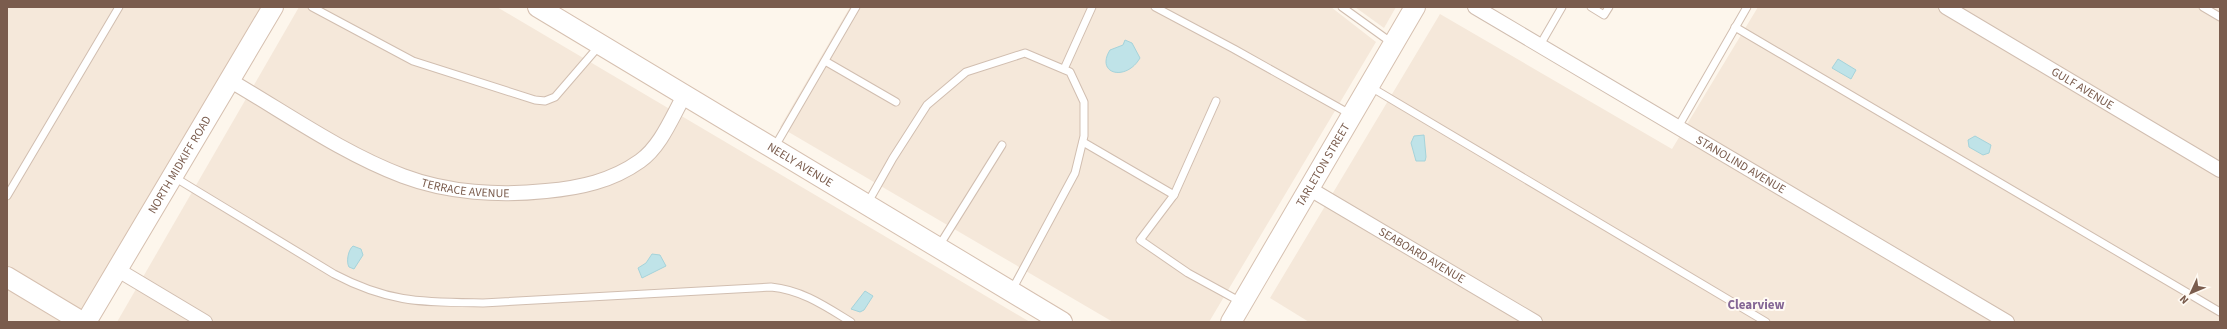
<svg xmlns="http://www.w3.org/2000/svg" width="2227" height="329" font-family="'Source Sans 3',sans-serif">
<rect width="100%" height="100%" fill="#fdf6ec"/>
<g fill="#f5e8da">
<polygon points="7,7 262,7 78,322 7,322"/>
<polygon points="299,7 497,7 1030,322 117,322"/>
<polygon points="850,7 1331,7 1376,42 1209,322 1113,322 780,127"/>
<polygon points="1355,7 1396,7 1384,28"/>
<polygon points="1758,7 2220,7 2220,322 1309,322 1270,298 1440,14 1672,149"/>
</g>
<g fill="#bfe3e8" stroke="#a5d3da">
<path d="M1125 40 1132 43 1140 58C1126 82 1095 74 1110 50L1123 45Z"/>
<polygon points="1838,59 1856,70 1851,79 1832,68"/>
<polygon points="1424,135 1426,157 1425,161 1416,161 1411,143 1414,136"/>
<polygon points="1975,136 1991,145 1989,153 1983,155 1969,147 1968,140"/>
<path d="M353 246 361 249 363 255 354 269 349 267C346 262 348 250 353 246Z"/>
<polygon points="652,254 660,255 666,266 642,278 638,268 646,263"/>
<polygon points="865,291 873,296 864,310 860,312 851,309"/>
</g>
<g fill="none" stroke-linecap="round" stroke-linejoin="round">
<defs>
<g id="lane">
<polyline points="312,7 413,61 535,100 545,101 555,97 599,46"/>
<polyline points="1155,7 1234,49 1350,114"/>
<polyline points="1342,7 1392,43"/>
<polyline points="1591,7 1604,15 1609,7"/>
<polyline points="2203,7 2220,17"/>
<polyline points="1735,27 2220,312"/>
<polyline points="1540,45 1562,7"/>
<polyline points="825,61 896,102"/>
<polyline points="1064,69 1092,7"/>
<polyline points="1369,86 1766,322"/>
<polyline points="1678,127 1747,7"/>
<polyline points="1083,142 1174,195 1140,240 1188,273 1241,302"/>
<polyline points="774,148 856,7"/>
<path d="M174 177 334 274C389 303 422 302 483 303L771 287C802 290 825 306 851 322"/>
<polyline points="1174,195 1216,101"/>
<polyline points="7,196 119,7"/>
<polyline points="867,204 893,158 927,105 966,72 1025,53 1070,72 1084,102 1084,136 1075,173 1012,290"/>
<polyline points="939,246 1002,145"/>
</g>
<g id="street">
<path id="s1" d="M1475 7 2007 322"/>
<path id="s2" d="M1946 7 2220 170"/>
<path id="s3" d="M229 80C286 113 342 153 403 176 448 193 500 196 546 191 580 188 612 181 640 161 661 146 672 117 685 94"/>
<path id="s4" d="M1310 189 1535 322"/>
<polyline points="118,270 205,322"/>
</g>
<g id="secondary">
<path id="s5" d="M538 7 1062 322"/>
<polyline points="7,277 82,322"/>
<path id="s6" d="M86 322 273 7"/>
<path id="s7" d="M1231 322 1415 7"/>
</g>
</defs>
<use href="#lane" stroke="#d1beb0" stroke-width="9"/>
<use href="#street" stroke="#d1beb0" stroke-width="16"/>
<use href="#secondary" stroke="#d6c0b0" stroke-width="22"/>
<use href="#lane" stroke="#fff" stroke-width="7"/>
<use href="#street" stroke="#fff" stroke-width="14"/>
<use href="#secondary" stroke="#fff" stroke-width="20"/>
</g>
<g text-anchor="middle" stroke-width="4" stroke-linejoin="round" paint-order="stroke">
<g font-size="12" fill="#7a5c4d" stroke="#fffaf3">
<text dy="4" stroke="none"><textPath href="#s2" startOffset="159">GULF AVENUE</textPath></text>
<text dy="4" stroke="none"><textPath href="#s5" startOffset="306">NEELY AVENUE</textPath></text>
<text dy="4" stroke="none"><textPath href="#s1" startOffset="309">STANOLIND AVENUE</textPath></text>
<text dy="4" stroke="none"><textPath href="#s6" startOffset="183">NORTH MIDKIFF ROAD</textPath></text>
<text dy="4" stroke="none"><textPath href="#s7" startOffset="182">TARLETON STREET</textPath></text>
<text dy="4" stroke="none"><textPath href="#s3" startOffset="263">TERRACE AVENUE</textPath></text>
<text dy="4" stroke="none"><textPath href="#s4" startOffset="130">SEABOARD AVENUE</textPath></text>
</g>
<g font-size="13" font-weight="bold" fill="#846695" stroke="#fffaf3">
<text x="1756" y="309">Clearview</text>
</g>
</g>
<rect width="2227" height="329" fill="none" stroke="#7a5c4d" stroke-width="16"/>
<g transform="translate(2191 293) rotate(226)" stroke="#fffaf3" stroke-width="3" paint-order="stroke">
<path d="M0-3L7 15L0 10L-7 15Z" fill="#7a5c4d"/>
<text y="-6" font-size="11" font-weight="bold" text-anchor="middle" fill="#7a5c4d">N</text>
</g>
</svg>
